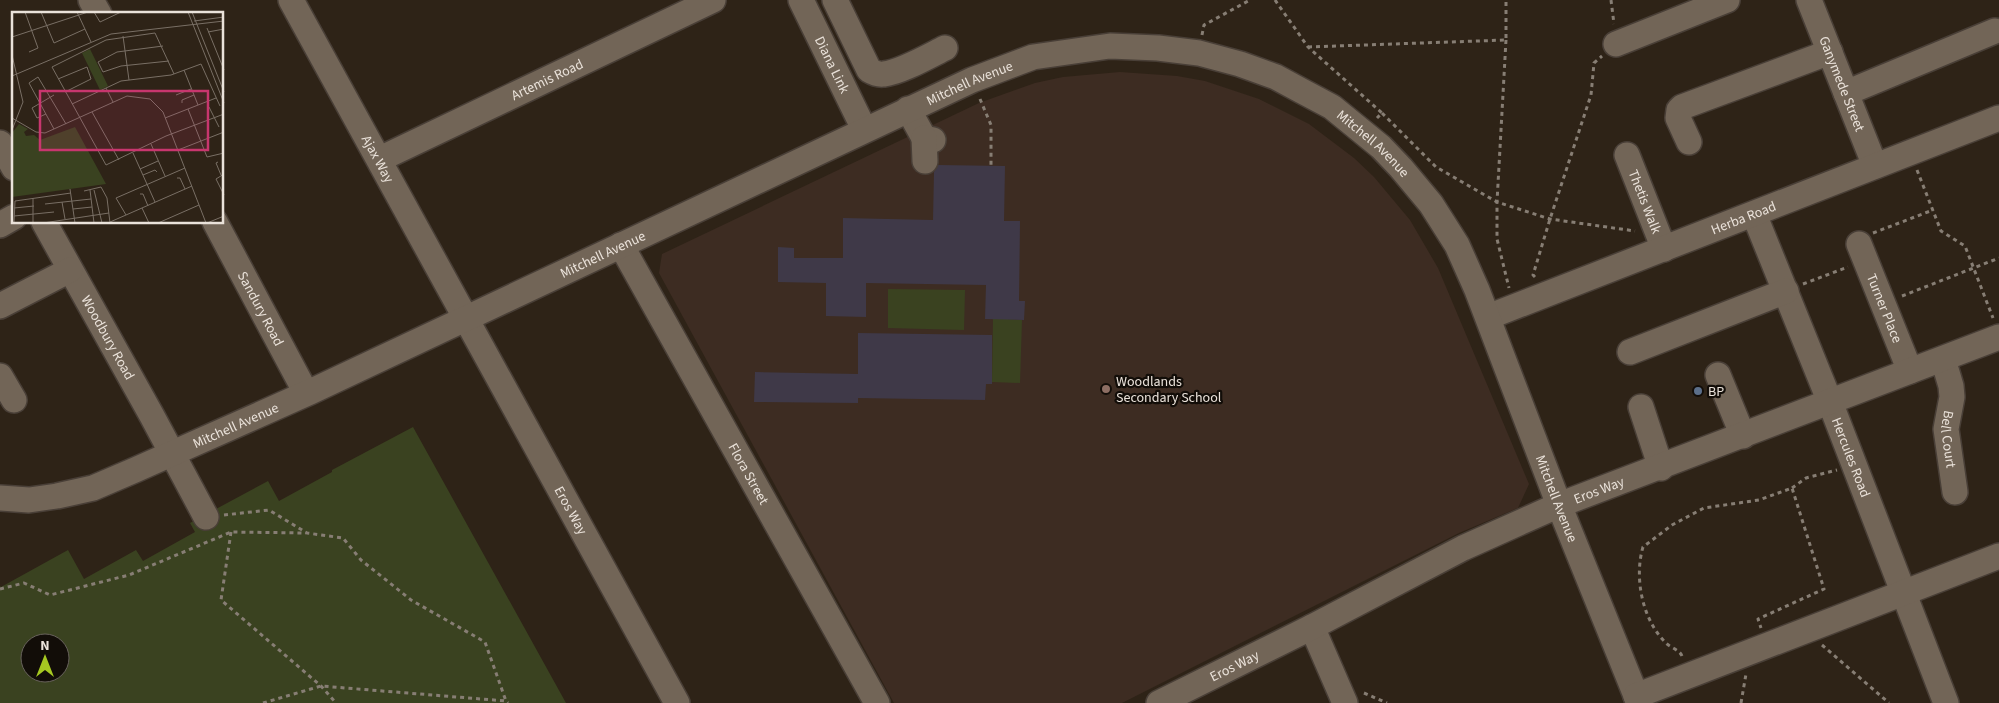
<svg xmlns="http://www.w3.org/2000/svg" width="1999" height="703" font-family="'Source Sans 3',sans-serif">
<rect width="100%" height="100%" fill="#2e2317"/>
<polygon fill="#3d2c22" points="1120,72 1177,76 1205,81 1259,99 1309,124 1354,158 1374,177 1410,220 1438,268 1529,484 1518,508 1459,533 1122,703 894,703 659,273 662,254 979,103 1035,83 1063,77"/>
<g fill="#3a4220" fill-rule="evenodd">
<polygon points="888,289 965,290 964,330 888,328"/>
<polygon points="993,318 1022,320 1020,383 992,382"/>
<path d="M413 427 566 703H0V586L1 587 68 550 84 579 136 550 143 561 195 532 190 523 268 481 279 501 332 472V470ZM30 643H60V673H30Z"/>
</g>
<g fill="#3f3948">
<polygon points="938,165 1005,166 1004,221 1020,221 1019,301 1025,301 1024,320 985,319 986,285 866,283 866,317 826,316 826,283 778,282 778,247 794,248 794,258 843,258 843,218 933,220 934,172"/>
<polygon points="858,333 992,335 992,384 986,384 985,400 858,398 858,403 754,402 755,372 858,374"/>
</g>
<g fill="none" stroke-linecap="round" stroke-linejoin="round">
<defs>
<g id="minor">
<polyline points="91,0 99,14"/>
<path id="s1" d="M291 0 677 703"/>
<path id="s2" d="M801 0 864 129"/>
<path d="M835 0 869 70C874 73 878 75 884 74 901 72 929 56 945 48"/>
<path id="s3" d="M1809 0 1875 166"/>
<polyline points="1616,44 1727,0"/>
<polyline points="1846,93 1995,31"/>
<polyline points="908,109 924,138 933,140"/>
<polyline points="924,138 925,161"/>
<polyline points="1689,142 1678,118 1679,110 1682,107 1830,52"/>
<polyline points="0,143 14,168"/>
<path id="s4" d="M1627 155 1664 249"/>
<path id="s5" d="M380 159 713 0"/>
<path id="s6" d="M1754 214 1830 402 1946 703"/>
<path id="s7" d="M44 222 152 416 206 517"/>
<path id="s8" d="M215 222 306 393"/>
<polyline points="0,225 14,217"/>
<path id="s9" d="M1859 244 1910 371"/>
<path id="s10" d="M621 245 877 703"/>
<polyline points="0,306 70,270"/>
<path id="s11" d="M1488 317 1999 118"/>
<polyline points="1630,352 1786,291"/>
<path id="s12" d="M1943 359 1951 386 1952 397 1946 429 1955 492"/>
<polyline points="1718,375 1743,436"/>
<polyline points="0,376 14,400"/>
<polyline points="1641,407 1661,468"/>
<path id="s13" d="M0 498 29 500 57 496 93 488 135 470 310 392 972 80 1033 57 1110 46 1158 48 1199 53 1240 64 1276 77 1300 90 1332 107 1381 147 1401 168 1431 204 1457 245 1477 290 1559 505 1639 703"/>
<polyline points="1312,627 1345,703"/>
<polyline points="1636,696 1999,556"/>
<path id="s14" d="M1159 703 1312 627 1463 548 1559 505 1999 337"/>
</g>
</defs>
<use href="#minor" stroke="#493f37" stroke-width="28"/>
<g stroke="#877e74" stroke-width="3" stroke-dasharray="4 4" stroke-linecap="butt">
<polyline points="1275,0 1308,47 1382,113 1377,118"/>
<polyline points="1611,0 1614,24"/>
<polyline points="1202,35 1204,25 1250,0"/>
<polyline points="1506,40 1497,202 1497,239 1509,288"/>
<polyline points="1308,47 1506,40 1506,0"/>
<polyline points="980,99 991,125 991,166"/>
<polyline points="1382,113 1436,167 1497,202 1550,219 1635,231"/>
<polyline points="1917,170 1941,231 1965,246 1993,318"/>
<polyline points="1873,233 1933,210"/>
<polyline points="1535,277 1533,275 1550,219 1591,95 1594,63 1602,56"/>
<polyline points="1803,284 1848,267"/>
<polyline points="1902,296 1999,258"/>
<polyline points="1792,488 1806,478 1837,470"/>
<polyline points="224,515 269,510 307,533 343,538 361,560 411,600 485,642 506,701 508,703"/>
<polyline points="231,532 221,600 321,686 336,703"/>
<polyline points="0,589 24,583 50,595 129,575 231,532 306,533"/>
<polyline points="1822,645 1889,703"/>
<path d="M1682 656C1679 649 1670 648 1665 642 1642 619 1634 577 1643 547L1672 525 1704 508 1759 500 1792 488 1824 589 1758 619 1761 628"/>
<polyline points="1364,693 1387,703"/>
<polyline points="263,703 321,686 506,701"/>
<polyline points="1741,703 1746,674"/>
</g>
<use href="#minor" stroke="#726557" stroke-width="25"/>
</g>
<circle fill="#8d6e63" stroke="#120d08" stroke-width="2" cx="1106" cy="389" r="5"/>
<circle fill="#5c6f8a" stroke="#120d08" stroke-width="2" cx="1698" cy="391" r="5"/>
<g text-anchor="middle" stroke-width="4.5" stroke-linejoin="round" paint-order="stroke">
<g font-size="14" fill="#eae2da" stroke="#120d08">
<text dy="5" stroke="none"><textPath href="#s2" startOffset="72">Diana Link</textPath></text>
<text dy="5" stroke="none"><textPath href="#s5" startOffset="185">Artemis Road</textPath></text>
<text dy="5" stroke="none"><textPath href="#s13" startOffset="1060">Mitchell Avenue</textPath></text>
<text dy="5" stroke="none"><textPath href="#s3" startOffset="90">Ganymede Street</textPath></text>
<text dy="5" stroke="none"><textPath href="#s13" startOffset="1495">Mitchell Avenue</textPath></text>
<text dy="5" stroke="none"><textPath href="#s1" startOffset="181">Ajax Way</textPath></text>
<text dy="5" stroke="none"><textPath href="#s4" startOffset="50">Thetis Walk</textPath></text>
<text dy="5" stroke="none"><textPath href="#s11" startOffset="274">Herba Road</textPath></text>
<text dy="5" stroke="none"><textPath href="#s13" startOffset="655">Mitchell Avenue</textPath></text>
<text dy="5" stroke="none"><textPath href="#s8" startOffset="98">Sandury Road</textPath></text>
<text dy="5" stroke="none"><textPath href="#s9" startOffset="69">Turner Place</textPath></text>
<text dy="5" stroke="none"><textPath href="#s7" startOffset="132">Woodbury Road</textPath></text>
<text dy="5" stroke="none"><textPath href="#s13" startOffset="250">Mitchell Avenue</textPath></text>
<text dy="5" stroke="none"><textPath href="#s12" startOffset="82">Bell Court</textPath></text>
<text dy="5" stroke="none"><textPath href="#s6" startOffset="262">Hercules Road</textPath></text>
<text dy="5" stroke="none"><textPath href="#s10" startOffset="262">Flora Street</textPath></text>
<text dy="5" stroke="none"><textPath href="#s14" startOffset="489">Eros Way</textPath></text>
<text dy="5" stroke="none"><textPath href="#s13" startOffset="1900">Mitchell Avenue</textPath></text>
<text dy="5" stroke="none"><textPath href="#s1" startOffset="582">Eros Way</textPath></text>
<text dy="5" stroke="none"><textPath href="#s14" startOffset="84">Eros Way</textPath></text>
</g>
<g font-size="14" fill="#eae2da" stroke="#120d08" text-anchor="start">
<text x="1116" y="386">Woodlands<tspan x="1116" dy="16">Secondary School</tspan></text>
<text x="1708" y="396">BP</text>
</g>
</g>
<g transform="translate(12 12)">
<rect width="211" height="211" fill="#2e2317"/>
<path d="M78 37 96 74 88 78 70 41ZM7 112 16 117 12 120 14 124 22 123 28 128 63 115 94 172 0 185V121Z" fill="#3a4220"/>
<path fill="none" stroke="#796f65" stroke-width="1" d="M13 0 26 36 17 40M29 0 42 31 73 17M65 0 79 30M82 0 88 10 109 0M176 0 212 91M180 0 212 80M182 9 212 5M195 16 212 58M196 20 212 17M111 24 117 68M0 25 76 0M151 34 105 40 86 50 91 60 109 54 157 49M0 43 11 90 0 118M172 58 186 93M162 62 143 21 94 28 40 55 94 153 154 124 212 102M0 64 99 22 212 9M46 67 75 55 79 67 53 80M94 76 101 90M164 83 179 77M170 91V88L182 83M60 92 109 69 159 63 189 52 208 94M197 95 207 115M176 97 195 145 212 141M80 100 107 148M34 102 25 106 20 96 42 83M0 106 24 120 33 121 115 84 138 87 151 100 194 211M153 106 204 86M42 117 17 71 26 65 54 112M139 132 153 164M166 138 212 120M121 141 143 190M206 150 204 151 209 163M173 156 104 186 114 203 180 174M128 157 146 149M212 162 204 167 212 183M131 163 143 158 145 160M165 166H168L173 177M58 177 63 211M78 178 82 211M82 178 90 211M72 179 89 175 95 186 98 211M128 182H131L136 194M21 186V211M50 190 53 207M33 192 79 187M2 196 22 194M130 196 137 211M61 197 80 195M2 204 42 200M98 210 114 203M2 211 3 189 59 181M31 211 97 201M146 211 187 193M195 211 212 204"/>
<path fill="#c8366e" fill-opacity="0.15" stroke="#c8366e" stroke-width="2.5" d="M28 79H196V138H28Z"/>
<rect width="211" height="211" fill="none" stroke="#eae2da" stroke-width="2.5"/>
</g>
<g transform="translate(45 658)"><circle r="24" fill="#120d08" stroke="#68625c"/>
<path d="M0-4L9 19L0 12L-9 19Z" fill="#a6c821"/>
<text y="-8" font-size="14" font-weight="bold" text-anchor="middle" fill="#eae2da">N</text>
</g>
</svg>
